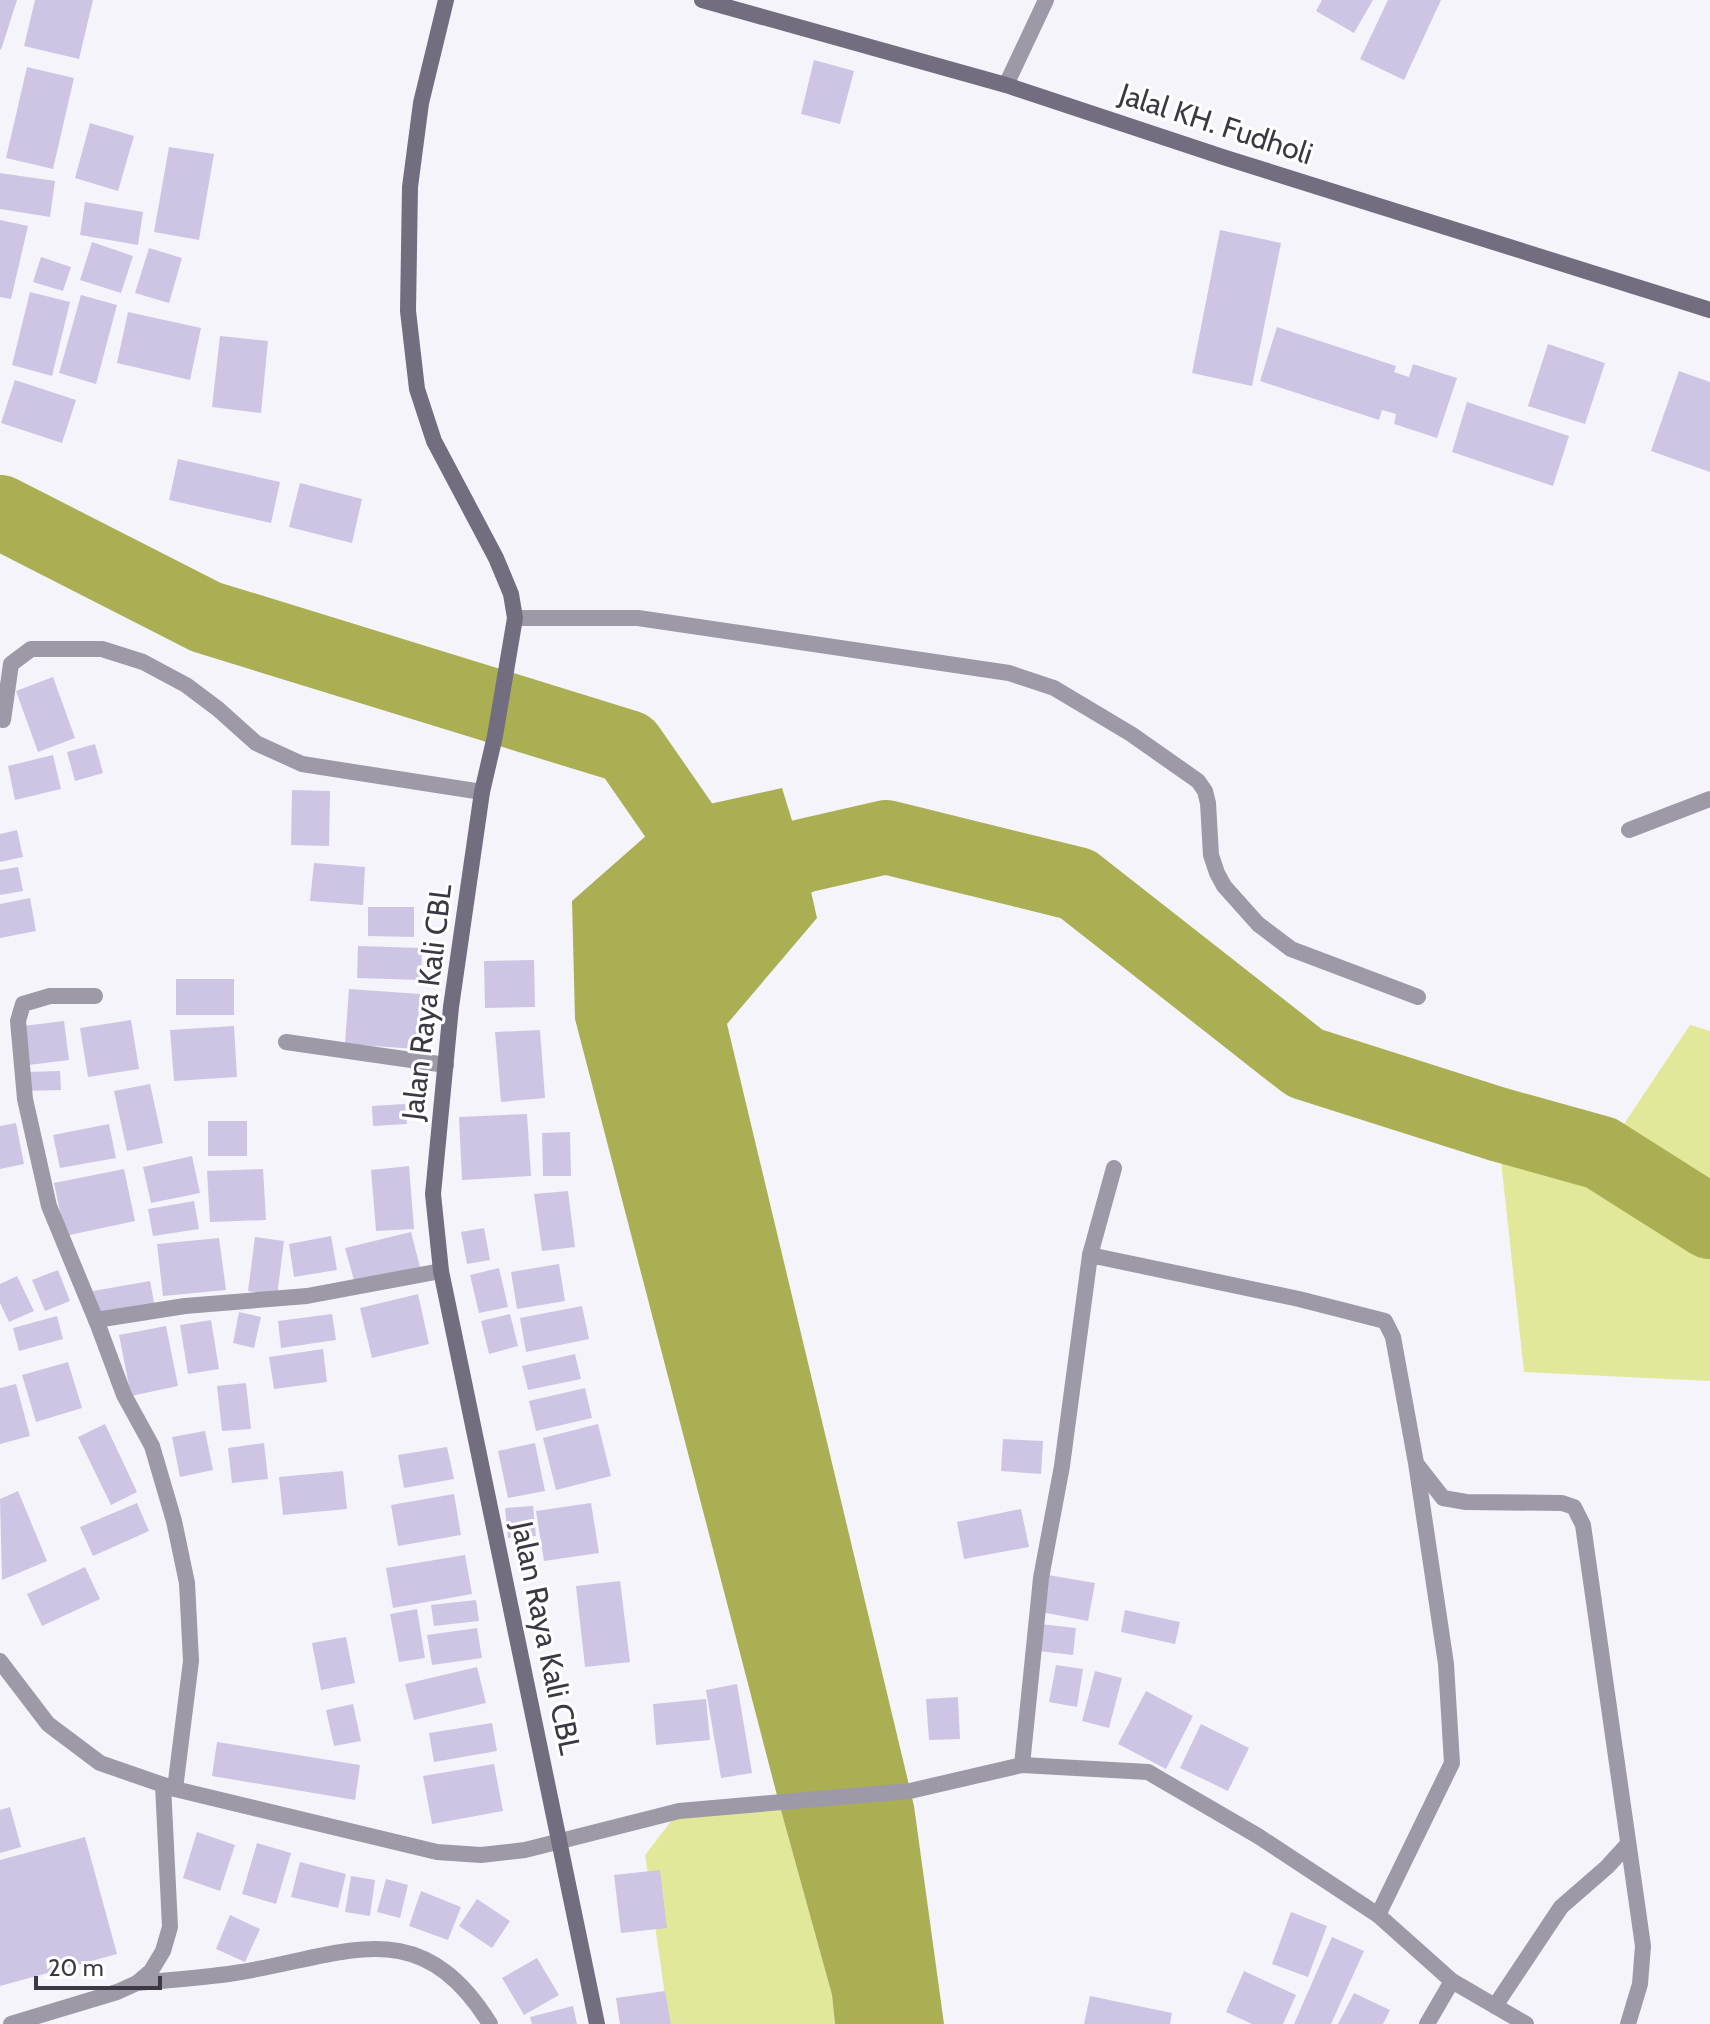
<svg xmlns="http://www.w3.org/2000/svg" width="1710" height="2024" font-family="Cabin,sans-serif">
<rect width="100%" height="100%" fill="#f6f4fb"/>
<g fill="#e2e89a">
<polygon points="1690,1025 1710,1031 1710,1381 1524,1372 1497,1124 1604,1154"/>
<polygon points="779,1803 832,1995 835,2024 669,2024 645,1855 679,1811"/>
</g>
<polygon fill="#aaaf54" points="782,788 803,856 817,918 727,1024 914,1806 944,2024 835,2024 832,1995 779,1803 575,1019 572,901 673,812"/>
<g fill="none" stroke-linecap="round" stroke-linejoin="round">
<g stroke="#aaaf54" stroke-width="74">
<polyline points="0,512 206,617 628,747 698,848 713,894"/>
<polyline points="712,898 713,894 803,856 886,837 1077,884 1305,1063 1497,1124 1601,1153 1710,1222"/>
</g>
</g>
<g fill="#cec5e4">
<polygon points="0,0 17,0 1,50 0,49"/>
<polygon points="35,0 93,0 79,59 24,46"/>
<polygon points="1322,0 1373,0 1354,33 1316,11"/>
<polygon points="1388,0 1441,0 1404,80 1360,59"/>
<polygon points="814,60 854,71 840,124 801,114"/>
<polygon points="27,67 74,78 53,169 6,158"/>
<polygon points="90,123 134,136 118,191 75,178"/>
<polygon points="169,147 214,154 199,240 154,232"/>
<polygon points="0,173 55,181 50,217 0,209"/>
<polygon points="85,202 143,212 138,245 80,235"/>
<polygon points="0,220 28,226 11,299 0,297"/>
<polygon points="1220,230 1281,243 1252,386 1192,373"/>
<polygon points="92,242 133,256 121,293 80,280"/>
<polygon points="149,248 182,258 169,303 135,293"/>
<polygon points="41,257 71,267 63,291 33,282"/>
<polygon points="30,292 70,302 52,376 12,365"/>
<polygon points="81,295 117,305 96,384 59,373"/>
<polygon points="128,312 201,328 190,380 117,363"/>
<polygon points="1277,327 1396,366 1394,372 1409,377 1413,364 1457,378 1437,438 1394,424 1396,414 1382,410 1379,420 1260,381"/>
<polygon points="220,336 268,341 261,413 212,407"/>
<polygon points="1548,344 1605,363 1585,424 1528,406"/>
<polygon points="1679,371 1710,382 1710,472 1651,451"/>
<polygon points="15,380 76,400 62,443 1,423"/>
<polygon points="1467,402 1569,436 1553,486 1452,452"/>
<polygon points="178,459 280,482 271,523 169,500"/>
<polygon points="300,483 362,499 352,543 289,527"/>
<polygon points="53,677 75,738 38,752 16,691"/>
<polygon points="95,744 103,773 75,781 67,752"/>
<polygon points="53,755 61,789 15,800 8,766"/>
<polygon points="292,790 330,791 329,846 291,845"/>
<polygon points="17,830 23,857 0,862 0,834"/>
<polygon points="314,863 365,867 363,905 310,901"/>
<polygon points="18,867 23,891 0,895 0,870"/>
<polygon points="30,898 36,931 0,938 0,904"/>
<polygon points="368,907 414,907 414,937 368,936"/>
<polygon points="358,946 422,948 421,980 357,978"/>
<polygon points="534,960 535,1007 485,1008 484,961"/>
<rect x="176" y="979" width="58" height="36"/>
<polygon points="349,989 420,994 416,1049 345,1044"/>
<polygon points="131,1020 139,1069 88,1077 80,1028"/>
<polygon points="64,1021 69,1060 29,1065 23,1026"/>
<polygon points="234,1026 237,1077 174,1081 170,1030"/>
<polygon points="540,1030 545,1098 501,1102 495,1032"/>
<polygon points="60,1071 61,1090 26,1091 25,1072"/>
<polygon points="150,1084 163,1143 127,1151 114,1091"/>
<polygon points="405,1104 407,1124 373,1126 372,1106"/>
<polygon points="527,1114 531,1176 462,1180 459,1117"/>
<rect x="208" y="1121" width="39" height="35"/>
<polygon points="16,1123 24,1164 0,1169 0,1126"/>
<polygon points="109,1124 116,1158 60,1168 53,1135"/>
<polygon points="570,1132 571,1176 543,1176 542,1133"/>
<polygon points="192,1156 200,1193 151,1203 143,1167"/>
<polygon points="409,1166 414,1229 376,1231 371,1170"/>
<polygon points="124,1169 135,1221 65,1236 54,1183"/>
<polygon points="263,1169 266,1220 210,1222 207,1171"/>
<polygon points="568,1191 575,1247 542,1251 534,1194"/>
<polygon points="194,1201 199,1229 153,1236 148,1209"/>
<polygon points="484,1228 490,1260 467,1264 461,1232"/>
<polygon points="411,1232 420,1267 355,1284 345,1248"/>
<polygon points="331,1236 337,1270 294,1277 289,1244"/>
<polygon points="255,1237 284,1241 277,1296 248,1291"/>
<polygon points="219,1238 226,1290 163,1296 157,1244"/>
<polygon points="559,1264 565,1301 517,1309 511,1272"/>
<polygon points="499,1268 508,1307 479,1313 470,1275"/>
<polygon points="58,1270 70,1301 45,1311 32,1280"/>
<polygon points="17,1276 34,1311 9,1322 0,1303 0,1284"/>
<polygon points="150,1281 155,1308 98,1318 93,1291"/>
<polygon points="418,1294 429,1344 372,1358 360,1308"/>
<polygon points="582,1306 589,1339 526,1352 520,1318"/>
<polygon points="239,1312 261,1317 254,1348 233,1343"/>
<polygon points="332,1314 336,1340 281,1348 278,1321"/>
<polygon points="510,1314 518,1346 489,1354 481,1321"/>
<polygon points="57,1316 63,1339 19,1351 13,1328"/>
<polygon points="211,1320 219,1369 188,1374 180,1325"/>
<polygon points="166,1326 178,1386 131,1396 119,1335"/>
<polygon points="323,1349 327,1382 274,1389 269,1357"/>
<polygon points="575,1354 581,1379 528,1390 522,1366"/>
<polygon points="68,1362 82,1408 36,1422 22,1375"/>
<polygon points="246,1383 251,1429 222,1431 217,1386"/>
<polygon points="16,1384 30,1436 0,1444 0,1388"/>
<polygon points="585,1388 592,1418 536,1431 529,1401"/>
<polygon points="105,1424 137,1492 111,1505 78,1437"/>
<polygon points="598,1424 611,1476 556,1490 543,1438"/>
<polygon points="205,1431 213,1470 180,1477 172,1437"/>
<polygon points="1003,1439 1043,1441 1041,1474 1001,1471"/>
<polygon points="264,1443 268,1479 232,1483 228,1448"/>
<polygon points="535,1443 545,1491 508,1498 498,1451"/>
<polygon points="447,1447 454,1479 404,1488 398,1455"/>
<polygon points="343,1471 347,1509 283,1515 279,1477"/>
<polygon points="18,1491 47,1561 2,1580 0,1499"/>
<polygon points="454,1494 461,1535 398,1546 391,1505"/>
<polygon points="137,1503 149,1531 93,1556 80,1527"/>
<polygon points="591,1503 599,1553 544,1561 536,1511"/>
<polygon points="533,1506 536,1536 508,1538 505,1508"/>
<polygon points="1021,1509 1029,1547 964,1559 957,1522"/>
<polygon points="465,1555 472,1594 393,1608 386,1568"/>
<polygon points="85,1567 100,1599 42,1626 27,1594"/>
<polygon points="1048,1575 1095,1583 1088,1621 1041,1612"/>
<polygon points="620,1581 630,1662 585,1667 576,1586"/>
<polygon points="476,1600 479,1621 434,1626 431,1605"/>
<polygon points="417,1609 425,1658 399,1662 390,1614"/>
<polygon points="1125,1610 1180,1622 1175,1644 1121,1632"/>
<polygon points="1040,1624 1076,1628 1073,1655 1038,1651"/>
<polygon points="477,1628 482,1658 432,1665 427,1635"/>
<polygon points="346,1637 355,1683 321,1690 312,1643"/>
<polygon points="1056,1665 1083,1669 1077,1707 1049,1702"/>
<polygon points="477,1667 486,1703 414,1720 405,1684"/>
<polygon points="1095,1671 1122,1678 1109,1728 1082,1721"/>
<polygon points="737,1684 752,1773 721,1778 706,1690"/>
<polygon points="1146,1691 1193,1716 1166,1769 1118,1744"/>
<polygon points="958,1697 960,1739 929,1740 926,1699"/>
<polygon points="706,1699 710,1740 656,1745 653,1704"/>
<polygon points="353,1704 361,1741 334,1746 326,1710"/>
<polygon points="492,1723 497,1751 434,1762 429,1733"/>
<polygon points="1201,1724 1249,1748 1228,1791 1180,1768"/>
<polygon points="217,1742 360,1765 355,1800 212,1776"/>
<polygon points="494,1764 503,1811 432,1824 423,1776"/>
<polygon points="10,1807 21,1847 0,1853 0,1810"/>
<polygon points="197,1832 235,1845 220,1891 183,1878"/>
<polygon points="85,1837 117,1954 0,1986 0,1860"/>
<polygon points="257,1843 291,1853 276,1904 242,1894"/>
<polygon points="300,1862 346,1874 338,1908 291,1897"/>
<polygon points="660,1870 667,1928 621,1933 614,1875"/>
<polygon points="351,1876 375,1880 370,1916 345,1912"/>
<polygon points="386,1879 408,1885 400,1918 377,1912"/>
<polygon points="421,1891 461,1907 448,1940 409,1926"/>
<polygon points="477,1899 510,1921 492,1948 459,1926"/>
<polygon points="1291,1912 1327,1926 1308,1977 1272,1964"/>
<polygon points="230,1915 260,1929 245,1962 216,1949"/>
<polygon points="1332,1937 1364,1951 1331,2024 1294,2024"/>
<polygon points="537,1958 559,1995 524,2015 502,1978"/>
<polygon points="1244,1971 1296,1995 1283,2024 1252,2024 1226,2012"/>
<polygon points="665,1991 671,2024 620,2024 616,1998"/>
<polygon points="1354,1993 1390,2010 1383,2024 1338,2024"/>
<polygon points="1090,1996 1172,2013 1170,2024 1084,2024"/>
<polygon points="573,2006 577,2024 532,2024 530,2017"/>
</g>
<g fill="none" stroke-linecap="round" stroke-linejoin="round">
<g stroke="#9d99a7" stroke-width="16">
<polyline points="1006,85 1046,0"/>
<polyline points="515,618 638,618 1009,673 1054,688 1131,734 1198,781 1205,791 1208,803 1211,855 1217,873 1224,886 1258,924 1291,949 1418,997"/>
<polyline points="3,720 11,664 31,649 102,649 143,662 186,685 218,709 256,743 302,764 482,792"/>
<polyline points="1629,830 1710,799"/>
<polyline points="95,996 50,996 23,1004 18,1021 25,1099 49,1206 98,1325 124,1395 152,1446 174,1521 187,1583 191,1661 175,1789"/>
<polyline points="286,1042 446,1065"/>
<polyline points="1090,1255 1114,1168"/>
<polyline points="96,1320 185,1306 307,1296 441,1271"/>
<polyline points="1418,1466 1443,1498 1466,1502 1562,1503 1574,1507 1583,1525 1643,1946 1640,1984 1628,2024"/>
<polyline points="1022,1765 1041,1578 1062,1466 1090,1255 1299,1299 1385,1321 1393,1337 1416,1463 1446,1664 1452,1763 1378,1915"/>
<path d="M137 1983C169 1980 202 1978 235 1973 342 1957 418 1908 490 2024"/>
<polyline points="1495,2006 1561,1907 1607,1867 1628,1844"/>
<polyline points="11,2024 117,1992 137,1983 151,1971 163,1951 170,1927 163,1785"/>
<polyline points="1427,2024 1452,1981"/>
</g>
<polyline stroke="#9d99a7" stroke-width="16" points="0,1661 48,1724 100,1763 175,1789 437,1852 481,1855 525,1850 679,1811 910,1791 1022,1765 1148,1772 1258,1836 1378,1915 1452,1981 1526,2024"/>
<g stroke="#736d80" stroke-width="16">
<polyline points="446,0 421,103 410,187 408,311 417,389 434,441 496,558 511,594 515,618 495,736 482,792 451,1007 433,1194 441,1271 597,2024"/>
<polyline points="702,0 1006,85 1226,158 1710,310"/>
</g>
</g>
<g text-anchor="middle" stroke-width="6" stroke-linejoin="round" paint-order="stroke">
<g font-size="30" fill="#3c3844" stroke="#fff">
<text transform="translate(1216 124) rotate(18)" y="10">Jalal KH. Fudholi</text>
<text transform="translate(427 1002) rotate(-83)" y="10">Jalan Raya Kali CBL</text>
<text transform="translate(546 1638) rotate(78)" y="10">Jalan Raya Kali CBL</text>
</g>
</g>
<path d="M36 1976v12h124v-12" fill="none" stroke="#3c3844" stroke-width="4"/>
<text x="48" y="1976" font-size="24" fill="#3c3844" stroke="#ffffff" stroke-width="6" paint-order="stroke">20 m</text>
</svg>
